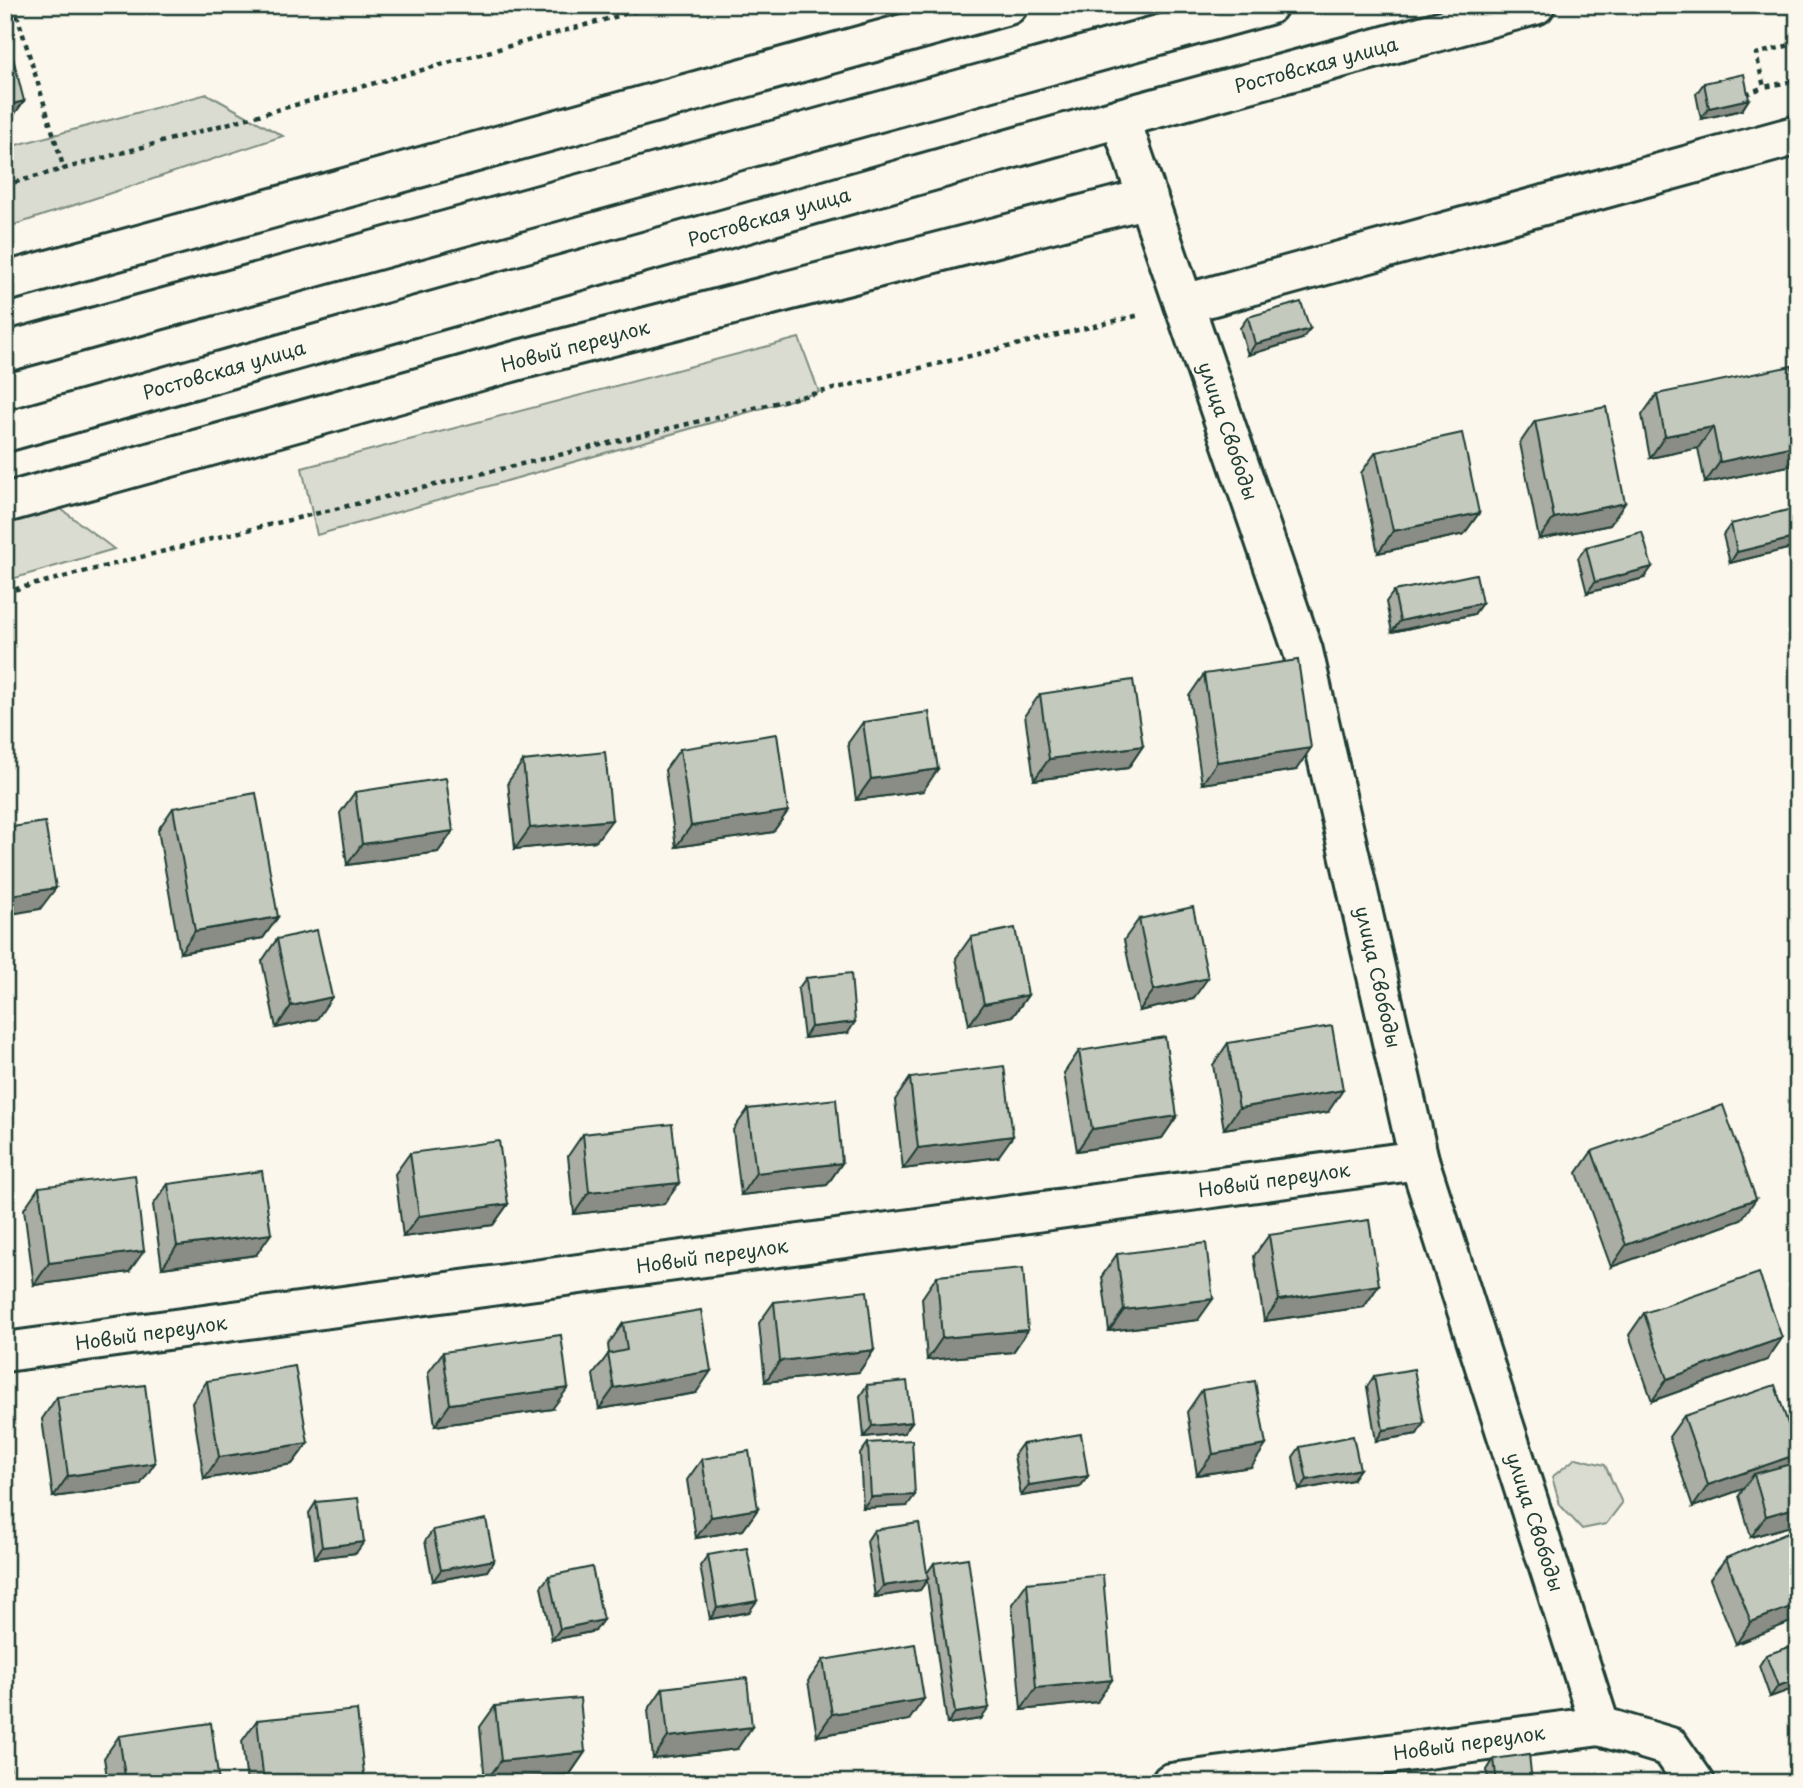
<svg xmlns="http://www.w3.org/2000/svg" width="1803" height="1788" font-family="'Playpen Sans',sans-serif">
<rect width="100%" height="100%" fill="#fbf7ec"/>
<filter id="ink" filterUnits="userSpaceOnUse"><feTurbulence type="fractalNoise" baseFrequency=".0143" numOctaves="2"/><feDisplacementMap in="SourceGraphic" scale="14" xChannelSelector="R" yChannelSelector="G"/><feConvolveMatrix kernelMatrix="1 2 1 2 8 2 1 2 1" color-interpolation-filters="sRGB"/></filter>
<g filter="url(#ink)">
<g fill="#dbdcd1" stroke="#7d8c82" stroke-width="2">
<polygon points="207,94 283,136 5,228 5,148"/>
<polygon points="799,338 819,392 317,535 302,468"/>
<polygon points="57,506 114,549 5,581 5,520"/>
<polygon points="1576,1458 1605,1465 1622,1503 1606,1524 1582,1529 1560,1505 1552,1477"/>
</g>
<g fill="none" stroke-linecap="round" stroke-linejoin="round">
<defs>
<g id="minor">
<polyline points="1120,118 1303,651 1419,1160 1600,1726 1670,1747 1695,1783"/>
<polyline points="5,282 1008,5"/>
<polyline points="1184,304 1798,135"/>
<polyline points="5,503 519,360 1148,198"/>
<polyline points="5,1352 1419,1160"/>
<polyline points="1171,1783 1600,1726"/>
</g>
<g id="trunk">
<polyline points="5,352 1268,5"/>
<polyline points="5,432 1120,118 1535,5"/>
</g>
</defs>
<use href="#minor" stroke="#1f3d34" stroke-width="44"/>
<use href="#trunk" stroke="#1f3d34" stroke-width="44"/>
<g stroke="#1f3d34" stroke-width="4.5" stroke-dasharray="5 5" stroke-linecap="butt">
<polyline points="14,5 64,169"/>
<polyline points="1798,43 1756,54 1764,87 1798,80"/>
<polyline points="1746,94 1764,87"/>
<polyline points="5,185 658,5"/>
<polyline points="5,592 223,536 1140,315"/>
<polyline points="1788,1783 1798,1780"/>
</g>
<use href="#minor" stroke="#fbf7ec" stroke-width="38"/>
<use href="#trunk" stroke="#fbf7ec" stroke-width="38"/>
</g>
<g fill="#a9ada3" stroke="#1f3d34" stroke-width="2">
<polygon points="1704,83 1749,99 1742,110 1701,119 1696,94"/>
<polygon points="1248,317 1302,339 1248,355 1240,328"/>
<polygon points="1798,392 1798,458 1793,465 1705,483 1698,448 1650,458 1642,415 1657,394"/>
<polygon points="1535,421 1625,503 1610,525 1539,539 1520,443"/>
<polygon points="1376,452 1479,513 1464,534 1378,553 1361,473"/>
<polygon points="1798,475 1798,499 1794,481"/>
<polygon points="1798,514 1798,543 1795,547 1730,563 1723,535 1731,524"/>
<polygon points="1586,547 1644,578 1587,593 1578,558"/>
<polygon points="1394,591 1482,603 1474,614 1392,632 1386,602"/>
<polygon points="1204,674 1296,770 1202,784 1189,696"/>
<polygon points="1040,694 1143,746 1128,768 1034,780 1025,715"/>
<polygon points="863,722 923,791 856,800 848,743"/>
<polygon points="680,749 788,811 773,832 676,847 665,770"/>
<polygon points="523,761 596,841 515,849 508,782"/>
<polygon points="355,792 453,831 438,852 347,865 340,813"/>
<polygon points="173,808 278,917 263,938 180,953 158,830"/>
<polygon points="1139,919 1193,999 1139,1011 1124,940"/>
<polygon points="971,937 1028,995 1013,1016 969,1025 956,958"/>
<polygon points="277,939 317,1019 276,1028 262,961"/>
<polygon points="806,978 848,1033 804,1038 798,989"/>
<polygon points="1228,1043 1328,1112 1224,1129 1213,1065"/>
<polygon points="1079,1051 1177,1116 1162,1138 1077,1151 1064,1073"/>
<polygon points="910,1078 998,1157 903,1169 895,1100"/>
<polygon points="748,1109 842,1163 827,1185 741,1195 733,1130"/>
<polygon points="583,1134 679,1183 664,1204 574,1214 568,1156"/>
<polygon points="1592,1151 1741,1220 1611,1267 1577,1173"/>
<polygon points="410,1153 508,1204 493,1225 403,1237 395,1174"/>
<polygon points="168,1184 256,1255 162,1268 153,1205"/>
<polygon points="39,1187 129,1272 34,1285 24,1209"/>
<polygon points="1269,1235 1379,1285 1364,1307 1264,1321 1254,1256"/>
<polygon points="1117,1254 1198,1320 1109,1331 1102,1276"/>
<polygon points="937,1276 1028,1330 1013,1352 927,1360 922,1298"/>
<polygon points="774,1302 874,1350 859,1372 765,1382 759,1323"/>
<polygon points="1644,1313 1782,1338 1767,1360 1652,1401 1629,1335"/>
<polygon points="623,1323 696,1393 599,1409 593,1375 609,1353 608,1345"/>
<polygon points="443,1352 552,1409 435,1426 428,1373"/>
<polygon points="1374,1376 1417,1434 1376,1441 1367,1387"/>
<polygon points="207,1381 308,1443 292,1464 204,1479 192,1403"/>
<polygon points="867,1385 904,1433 864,1437 860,1396"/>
<polygon points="1202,1390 1251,1467 1197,1475 1187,1412"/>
<polygon points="57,1397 140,1485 53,1497 42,1419"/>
<polygon points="1684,1416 1798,1454 1791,1464 1798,1524 1751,1537 1739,1496 1743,1489 1693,1507 1669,1437"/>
<polygon points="868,1443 907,1506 863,1508 860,1454"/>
<polygon points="1022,1444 1088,1476 1080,1487 1021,1496 1014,1455"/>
<polygon points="1300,1447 1352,1480 1299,1490 1293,1457"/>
<polygon points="702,1459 758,1509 743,1530 696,1538 687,1480"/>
<polygon points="316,1502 356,1553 315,1558 309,1513"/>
<polygon points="1798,1529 1798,1619 1736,1644 1710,1579 1726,1558"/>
<polygon points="433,1530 494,1560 487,1571 433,1581 425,1541"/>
<polygon points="874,1530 927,1573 934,1563 981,1719 947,1724 927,1580 920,1590 875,1597 867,1541"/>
<polygon points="708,1555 749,1612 710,1619 700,1566"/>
<polygon points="549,1576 595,1631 552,1640 541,1587"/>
<polygon points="1027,1583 1097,1702 1021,1710 1012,1604"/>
<polygon points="1798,1644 1798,1687 1770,1697 1759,1666 1766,1655"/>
<polygon points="823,1660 909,1720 817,1736 808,1681"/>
<polygon points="663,1688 737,1749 653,1759 648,1710"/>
<polygon points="495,1706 585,1752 570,1774 485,1782 480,1727"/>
<polygon points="257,1720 365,1783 247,1783 242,1741"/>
<polygon points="119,1736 219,1783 108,1783 104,1758"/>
<polygon points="1494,1759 1532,1783 1488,1783 1487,1770"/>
</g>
<g fill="#898d85" stroke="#1f3d34" stroke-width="2">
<polygon points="1749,99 1742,110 1701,119 1709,108"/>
<polygon points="24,101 9,122 5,123 5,106"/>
<polygon points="1310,329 1302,339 1248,355 1255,344"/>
<polygon points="1713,427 1698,448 1650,458 1665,436"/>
<polygon points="1798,445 1798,458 1793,465 1705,483 1720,462"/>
<polygon points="1625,503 1610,525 1539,539 1554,518"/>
<polygon points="1479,513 1464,534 1378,553 1393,531"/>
<polygon points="1798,537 1798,543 1795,547 1730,563 1737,552"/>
<polygon points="1652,567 1644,578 1587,593 1595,582"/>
<polygon points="1482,603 1474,614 1392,632 1400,621"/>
<polygon points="1143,746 1128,768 1034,780 1049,759"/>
<polygon points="1311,748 1296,770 1202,784 1217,762"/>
<polygon points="938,769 923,791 856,800 871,779"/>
<polygon points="788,811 773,832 676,847 691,826"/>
<polygon points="612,820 596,841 515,849 530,828"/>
<polygon points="453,831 438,852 347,865 362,844"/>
<polygon points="56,888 40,909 5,915 5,896"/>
<polygon points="278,917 263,938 180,953 195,931"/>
<polygon points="1208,978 1193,999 1139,1011 1154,990"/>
<polygon points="1028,995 1013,1016 969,1025 984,1004"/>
<polygon points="332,997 317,1019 276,1028 291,1006"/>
<polygon points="855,1022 848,1033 804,1038 811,1027"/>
<polygon points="1343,1090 1328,1112 1224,1129 1239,1108"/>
<polygon points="1177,1116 1162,1138 1077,1151 1092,1129"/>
<polygon points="1013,1136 998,1157 903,1169 918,1148"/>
<polygon points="842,1163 827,1185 741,1195 756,1173"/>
<polygon points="679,1183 664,1204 574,1214 589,1192"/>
<polygon points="1756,1199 1741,1220 1611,1267 1626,1245"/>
<polygon points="508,1204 493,1225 403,1237 419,1216"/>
<polygon points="271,1234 256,1255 162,1268 177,1246"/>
<polygon points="144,1251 129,1272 34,1285 49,1263"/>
<polygon points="1379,1285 1364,1307 1264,1321 1279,1300"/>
<polygon points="1213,1299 1198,1320 1109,1331 1124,1310"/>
<polygon points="1028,1330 1013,1352 927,1360 942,1338"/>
<polygon points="1782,1338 1767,1360 1652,1401 1667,1379"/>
<polygon points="874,1350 859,1372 765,1382 780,1361"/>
<polygon points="711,1371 696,1393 599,1409 614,1388"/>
<polygon points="568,1388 552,1409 435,1426 450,1404"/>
<polygon points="912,1422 904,1433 864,1437 872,1426"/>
<polygon points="1424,1423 1417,1434 1376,1441 1383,1430"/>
<polygon points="308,1443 292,1464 204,1479 219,1457"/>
<polygon points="1266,1445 1251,1467 1197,1475 1213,1454"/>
<polygon points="1798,1454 1783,1476 1754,1474 1743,1489 1693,1507 1708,1485"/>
<polygon points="155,1463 140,1485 53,1497 68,1476"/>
<polygon points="1360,1469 1352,1480 1299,1490 1307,1480"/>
<polygon points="1088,1476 1080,1487 1021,1496 1029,1485"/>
<polygon points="14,1486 5,1499 5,1488"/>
<polygon points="915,1495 907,1506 863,1508 871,1497"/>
<polygon points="1798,1507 1798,1524 1751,1537 1766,1516"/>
<polygon points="758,1509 743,1530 696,1538 711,1517"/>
<polygon points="364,1542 356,1553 315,1558 322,1547"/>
<polygon points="494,1560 487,1571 433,1581 441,1570"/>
<polygon points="928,1579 920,1590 875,1597 883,1586"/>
<polygon points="757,1601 749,1612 710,1619 717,1608"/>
<polygon points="1798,1604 1798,1619 1736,1644 1751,1622"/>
<polygon points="603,1620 595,1631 552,1640 560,1629"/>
<polygon points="1798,1679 1798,1687 1770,1697 1778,1686"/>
<polygon points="1112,1680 1097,1702 1021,1710 1036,1688"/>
<polygon points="924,1699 909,1720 817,1736 832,1714"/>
<polygon points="989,1708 981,1719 947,1724 955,1713"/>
<polygon points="752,1727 737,1749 653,1759 668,1737"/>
<polygon points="585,1752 570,1774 485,1782 501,1761"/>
</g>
<g fill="#c4c9be" stroke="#1f3d34" stroke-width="2">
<polygon points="9,42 24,101 5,106 5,43"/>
<polygon points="1744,74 1749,99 1709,108 1704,83"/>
<polygon points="1301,302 1310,329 1255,344 1248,317"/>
<polygon points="1792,366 1798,392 1798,445 1720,462 1713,427 1665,436 1657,394"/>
<polygon points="1606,407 1625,503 1554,518 1535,421"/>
<polygon points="1462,433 1479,513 1393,531 1376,452"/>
<polygon points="1796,508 1798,514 1798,537 1737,552 1731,524"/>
<polygon points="1642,532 1652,567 1595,582 1586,547"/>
<polygon points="1476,574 1482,603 1400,621 1394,591"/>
<polygon points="1298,660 1311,748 1217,762 1204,674"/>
<polygon points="1133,680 1143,746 1049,759 1040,694"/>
<polygon points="929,712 938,769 871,779 863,722"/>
<polygon points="777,734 788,811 691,826 680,749"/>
<polygon points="605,752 612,820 530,828 523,761"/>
<polygon points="446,778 453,831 362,844 355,792"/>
<polygon points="256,793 278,917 195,931 173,808"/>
<polygon points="45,822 56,888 5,896 5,828"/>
<polygon points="1193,907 1208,978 1154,990 1139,919"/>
<polygon points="1015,928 1028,995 984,1004 971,937"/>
<polygon points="317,930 332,997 291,1006 277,939"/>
<polygon points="851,973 855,1022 811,1027 806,978"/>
<polygon points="1332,1026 1343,1090 1239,1108 1228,1043"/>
<polygon points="1165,1037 1177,1116 1092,1129 1079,1051"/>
<polygon points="1004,1066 1013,1136 918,1148 910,1078"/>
<polygon points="836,1099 842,1163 756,1173 748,1109"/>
<polygon points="1723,1105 1756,1199 1626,1245 1592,1151"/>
<polygon points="672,1124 679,1183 589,1192 583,1134"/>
<polygon points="499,1141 508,1204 419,1216 410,1153"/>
<polygon points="262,1171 271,1234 177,1246 168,1184"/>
<polygon points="135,1175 144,1251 49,1263 39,1187"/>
<polygon points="1369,1220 1379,1285 1279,1300 1269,1235"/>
<polygon points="1206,1243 1213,1299 1124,1310 1117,1254"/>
<polygon points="1023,1268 1028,1330 942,1338 937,1276"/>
<polygon points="1759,1273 1782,1338 1667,1379 1644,1313"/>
<polygon points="867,1291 874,1350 780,1361 774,1302"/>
<polygon points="701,1310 711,1371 614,1388 608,1354 627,1350 623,1323"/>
<polygon points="561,1335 568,1388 450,1404 443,1352"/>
<polygon points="295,1366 308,1443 219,1457 207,1381"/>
<polygon points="1414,1369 1424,1423 1383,1430 1374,1376"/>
<polygon points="907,1381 912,1422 872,1426 867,1385"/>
<polygon points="1255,1381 1266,1445 1213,1454 1202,1390"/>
<polygon points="145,1385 155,1463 68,1476 57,1397"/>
<polygon points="1775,1385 1798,1454 1708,1485 1684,1416"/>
<polygon points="1081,1434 1088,1476 1029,1485 1022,1444"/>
<polygon points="5,1435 14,1486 5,1488"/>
<polygon points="1353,1436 1360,1469 1307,1480 1300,1447"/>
<polygon points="912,1440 915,1495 871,1497 868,1443"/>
<polygon points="749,1451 758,1509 711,1517 702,1459"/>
<polygon points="1798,1462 1798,1507 1766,1516 1754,1474"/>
<polygon points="358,1498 364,1542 322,1547 316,1502"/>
<polygon points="486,1519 494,1560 441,1570 433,1530"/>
<polygon points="919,1523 928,1579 883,1586 874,1530"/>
<polygon points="1798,1529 1798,1604 1751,1622 1726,1558"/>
<polygon points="747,1548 757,1601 717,1608 708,1555"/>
<polygon points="968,1558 989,1708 955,1713 934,1563"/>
<polygon points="592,1567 603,1620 560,1629 549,1576"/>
<polygon points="1103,1575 1112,1680 1036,1688 1027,1583"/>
<polygon points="915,1644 924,1699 832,1714 823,1660"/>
<polygon points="1798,1644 1798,1679 1778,1686 1766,1655"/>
<polygon points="747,1678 752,1727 668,1737 663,1688"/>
<polygon points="580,1698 585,1752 501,1761 495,1706"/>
<polygon points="357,1710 365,1783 264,1783 257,1720"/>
<polygon points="211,1723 219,1783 126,1783 119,1736"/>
<polygon points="6,1739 12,1783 5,1783 5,1740"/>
<polygon points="1529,1754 1532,1783 1497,1783 1494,1759"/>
</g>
</g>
<g text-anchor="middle" stroke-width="5" stroke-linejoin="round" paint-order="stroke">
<g font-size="19" fill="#1f3d34" stroke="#fbf7ec">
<text transform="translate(1316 65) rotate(-15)" y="7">Ростовская улица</text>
<text transform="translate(769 217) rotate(-16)" y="7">Ростовская улица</text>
<text transform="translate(575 346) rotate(-15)" y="7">Новый переулок</text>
<text transform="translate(224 370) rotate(-16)" y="7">Ростовская улица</text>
<text transform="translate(1228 431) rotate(71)" y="7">улица Свободы</text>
<text transform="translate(1378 977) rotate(77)" y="7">улица Свободы</text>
<text transform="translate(1274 1180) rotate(-8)" y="7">Новый переулок</text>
<text transform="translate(712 1256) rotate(-8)" y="7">Новый переулок</text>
<text transform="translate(151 1333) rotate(-8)" y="7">Новый переулок</text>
<text transform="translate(1535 1522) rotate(72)" y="7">улица Свободы</text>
<text transform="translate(1469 1743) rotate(-8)" y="7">Новый переулок</text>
</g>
</g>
<rect width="1803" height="1788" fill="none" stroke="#fbf7ec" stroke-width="28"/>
<rect x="14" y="14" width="1775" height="1760" fill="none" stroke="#1f3d34" stroke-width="2.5" filter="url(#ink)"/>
</svg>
